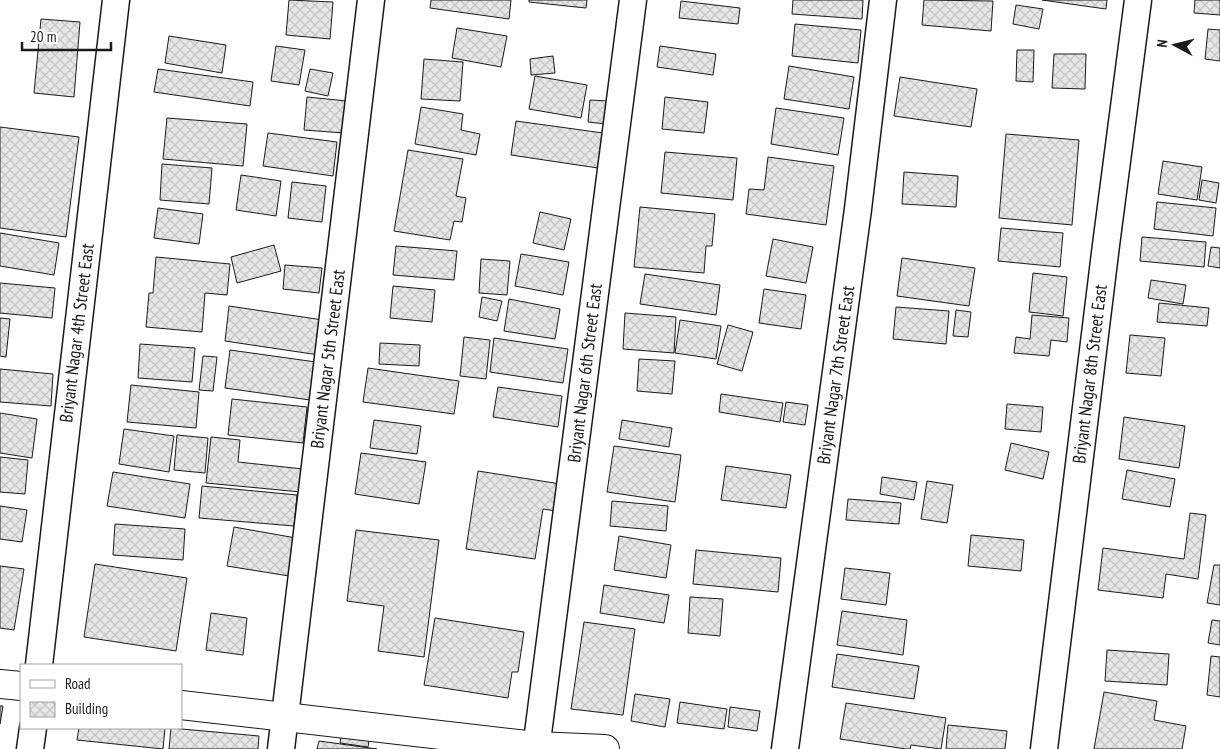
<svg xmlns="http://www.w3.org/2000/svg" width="1220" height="749" font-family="'PT Sans Narrow',sans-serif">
<defs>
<pattern id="building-cross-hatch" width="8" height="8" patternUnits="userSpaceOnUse" patternTransform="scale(1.25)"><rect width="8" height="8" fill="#e6e6e6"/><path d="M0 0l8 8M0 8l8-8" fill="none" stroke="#c5c5c5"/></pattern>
</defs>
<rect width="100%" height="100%" fill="#fff"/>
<g fill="url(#building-cross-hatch)" stroke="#1a1a1a">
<polygon points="289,0 333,2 330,39 286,35"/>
<polygon points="431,0 511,0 509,19 430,8"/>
<polygon points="529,0 587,0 586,8 529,2"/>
<polygon points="793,0 863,0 862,19 792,14"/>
<polygon points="924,0 993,1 991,31 922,25"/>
<polygon points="1042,0 1107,0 1106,9"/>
<polygon points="1195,0 1220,0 1220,15 1194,13"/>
<polygon points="681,1 740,8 738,24 679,18"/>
<polygon points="1016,5 1043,9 1039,29 1013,24"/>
<polygon points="41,19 80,22 74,97 34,93"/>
<polygon points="795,24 861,30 858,63 792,56"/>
<polygon points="457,28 507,36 501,67 452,58"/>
<polygon points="1208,29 1220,30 1220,61 1205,59"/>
<polygon points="169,36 226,45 222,73 165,63"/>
<polygon points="276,46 305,50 299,85 271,81"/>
<polygon points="660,46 716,54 713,75 657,67"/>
<polygon points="1017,50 1034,50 1033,82 1016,81"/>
<polygon points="1054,54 1086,54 1085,89 1052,88"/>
<polygon points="553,56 555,73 531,75 530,59"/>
<polygon points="424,59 463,62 460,101 421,99"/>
<polygon points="789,66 854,77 849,109 784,99"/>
<polygon points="158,69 253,82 250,106 154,92"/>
<polygon points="310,69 333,73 328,96 305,91"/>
<polygon points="535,76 587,85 581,118 529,109"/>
<polygon points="900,77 977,89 971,127 894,116"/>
<polygon points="307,97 347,101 344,133 304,130"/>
<polygon points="665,97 708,102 704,133 662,129"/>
<polygon points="590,100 608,101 606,124 588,122"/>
<polygon points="421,107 463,114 461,130 480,134 476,155 415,144"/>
<polygon points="776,108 844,118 838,155 771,144"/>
<polygon points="167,118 247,124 243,166 163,159"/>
<polygon points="516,121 603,133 598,168 511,155"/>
<polygon points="0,127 79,137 66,237 0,228"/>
<polygon points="268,133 337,142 333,176 263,166"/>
<polygon points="1006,134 1079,140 1072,225 999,218"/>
<polygon points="408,150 463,159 456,196 466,198 462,222 454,221 450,240 394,231"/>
<polygon points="665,152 737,158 733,200 661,193"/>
<polygon points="768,157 834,166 826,225 746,214 749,189 764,190"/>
<polygon points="1163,161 1202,167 1197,200 1158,194"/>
<polygon points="162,164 212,168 209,204 160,200"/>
<polygon points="904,172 958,176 956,207 902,204"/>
<polygon points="241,175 281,181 276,216 236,210"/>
<polygon points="1202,180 1219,183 1216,203 1199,200"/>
<polygon points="292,182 326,186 322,222 288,218"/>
<polygon points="1157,202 1216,208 1213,236 1154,229"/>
<polygon points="640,207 715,214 712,246 706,246 704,273 634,267"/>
<polygon points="158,208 203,214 199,244 154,238"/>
<polygon points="540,212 571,219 564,250 533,243"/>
<polygon points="1001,228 1063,233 1060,267 998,261"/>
<polygon points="0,233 59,243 54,275 0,266"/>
<polygon points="1142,237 1206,242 1204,267 1140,261"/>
<polygon points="773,239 813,247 806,283 766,276"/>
<polygon points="274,245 281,271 237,283 231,257"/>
<polygon points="396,246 457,251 454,280 393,275"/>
<polygon points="1211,247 1220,248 1220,268 1208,266"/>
<polygon points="521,254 569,262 563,295 515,286"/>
<polygon points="156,257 230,264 227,295 205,293 202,332 146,327 149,293 153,293"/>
<polygon points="902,258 975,268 969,306 897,296"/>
<polygon points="481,259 510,261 507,295 479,293"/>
<polygon points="285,265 322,268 319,293 283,289"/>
<polygon points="1033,273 1067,277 1063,316 1029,312"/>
<polygon points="645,274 720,285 716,315 640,304"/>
<polygon points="1151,280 1186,285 1183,304 1148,298"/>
<polygon points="0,283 55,288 52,318 0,313"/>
<polygon points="393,286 435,290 432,322 390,318"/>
<polygon points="764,289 806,295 801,329 759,323"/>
<polygon points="482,297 502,301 497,321 479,317"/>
<polygon points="509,299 560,309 555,339 504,331"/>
<polygon points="1159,303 1209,308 1207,326 1157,322"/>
<polygon points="229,306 323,320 319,355 225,341"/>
<polygon points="896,307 949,311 946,344 893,339"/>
<polygon points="956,310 971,312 968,337 953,336"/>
<polygon points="625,313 676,317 674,353 623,349"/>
<polygon points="1032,315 1069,318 1067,342 1051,340 1049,356 1014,353 1016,337 1030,339"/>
<polygon points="0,318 10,319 6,357 0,356"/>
<polygon points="680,320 721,326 716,359 675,353"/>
<polygon points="728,325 753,332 742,371 717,364"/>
<polygon points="1130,335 1165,338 1161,376 1126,373"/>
<polygon points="464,337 490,340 486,379 460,376"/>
<polygon points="494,338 568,349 563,383 490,372"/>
<polygon points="380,343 420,345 419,366 379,364"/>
<polygon points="140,344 195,348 192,382 138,378"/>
<polygon points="230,350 316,362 310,400 225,388"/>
<polygon points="203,356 217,357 213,391 199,390"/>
<polygon points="639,359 675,361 672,394 637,391"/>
<polygon points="368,368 459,381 454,414 363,402"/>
<polygon points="0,369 53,374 51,406 0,402"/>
<polygon points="131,385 199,392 196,428 127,422"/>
<polygon points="498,387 562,396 558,427 493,417"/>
<polygon points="721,394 783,403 780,422 719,412"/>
<polygon points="232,399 307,407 303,443 228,435"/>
<polygon points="786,402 808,405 805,425 783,422"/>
<polygon points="1007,404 1043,407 1041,432 1005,429"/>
<polygon points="0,413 37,419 32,458 0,453"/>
<polygon points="1124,417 1185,426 1179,468 1119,459"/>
<polygon points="374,420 421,426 417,454 370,448"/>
<polygon points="622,420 672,428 669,447 619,439"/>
<polygon points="124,429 174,436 169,472 119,464"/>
<polygon points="177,435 208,438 205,473 174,470"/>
<polygon points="211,437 240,440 238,462 303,469 301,492 206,483"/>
<polygon points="1011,443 1049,452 1043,479 1005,470"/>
<polygon points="614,446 681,455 675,502 607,492"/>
<polygon points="361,453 426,462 419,504 355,494"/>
<polygon points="0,457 28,460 25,494 0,492"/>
<polygon points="726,466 791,475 786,508 721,500"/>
<polygon points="1127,470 1175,479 1170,507 1122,499"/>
<polygon points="478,471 567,485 562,512 543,509 535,559 466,549"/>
<polygon points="113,472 190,484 185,518 107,506"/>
<polygon points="882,477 917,482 914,500 880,494"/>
<polygon points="927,481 953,485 947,523 921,519"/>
<polygon points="202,486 297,495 294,526 199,518"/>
<polygon points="848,499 901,503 899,524 846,520"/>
<polygon points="612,501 668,506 666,531 610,526"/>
<polygon points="0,506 27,510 22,542 0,539"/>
<polygon points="1190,513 1206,515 1198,579 1166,574 1163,598 1098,590 1103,548 1184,559"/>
<polygon points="115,524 185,529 183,560 113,555"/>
<polygon points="234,527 296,538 289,576 227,566"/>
<polygon points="356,530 439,540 424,657 378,651 384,606 347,601"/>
<polygon points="971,535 1024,540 1021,571 968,566"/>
<polygon points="619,536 671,545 666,578 614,570"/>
<polygon points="696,550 781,558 778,592 693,584"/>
<polygon points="95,564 187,578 176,651 84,637"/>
<polygon points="1214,565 1220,565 1220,605 1207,603"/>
<polygon points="0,566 24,569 14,630 0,628"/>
<polygon points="845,568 890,573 886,605 841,599"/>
<polygon points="604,585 669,595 664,623 600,613"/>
<polygon points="690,597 723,599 720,636 688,633"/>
<polygon points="842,611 907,620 903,655 837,645"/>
<polygon points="211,613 247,618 243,655 206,650"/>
<polygon points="435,618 524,632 518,672 512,672 508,698 424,685"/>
<polygon points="1212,620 1220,621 1220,645 1208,643"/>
<polygon points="584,622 635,629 623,715 571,709"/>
<polygon points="1107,650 1169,654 1167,685 1105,681"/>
<polygon points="837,654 919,666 914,699 832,687"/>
<polygon points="1211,656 1220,657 1220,697 1207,695"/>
<polygon points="1104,692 1157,701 1154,720 1186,726 1182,749 1094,749"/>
<polygon points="635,694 670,699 665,727 631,721"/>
<polygon points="680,702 727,709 724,729 677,723"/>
<polygon points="846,703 946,718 941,749 911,745 910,749 906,749 840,739"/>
<polygon points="0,706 3,706 0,724"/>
<polygon points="730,707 760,711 757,731 728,727"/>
<polygon points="343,724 371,729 368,747 340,743"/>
<polygon points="948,725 1007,731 1005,749 946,749"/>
<polygon points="79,728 165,728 163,749 77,740"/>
<polygon points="171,728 259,736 258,749 169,749"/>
<polygon points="319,741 377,749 317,749"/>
</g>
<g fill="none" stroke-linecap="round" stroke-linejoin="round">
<defs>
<g id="minor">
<polyline points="39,665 116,0"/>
<polyline points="30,749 33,728"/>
<polyline points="281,749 371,0"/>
<polyline points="536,749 633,0"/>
<polyline points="785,749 858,209 883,0"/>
<polyline points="1044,749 1106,245 1138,0"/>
</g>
<g id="tertiary">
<polyline points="0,684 21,686"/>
<polyline points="181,705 536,746 605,749"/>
</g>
</defs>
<use href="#minor" stroke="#1a1a1a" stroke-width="29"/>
<use href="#tertiary" stroke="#1a1a1a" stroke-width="30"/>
<use href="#minor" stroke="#fff" stroke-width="26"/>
<use href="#tertiary" stroke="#fff" stroke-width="28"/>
</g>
<g text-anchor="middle" stroke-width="4" stroke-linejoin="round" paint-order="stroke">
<g font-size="18" fill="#1a1a1a" stroke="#fff">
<text transform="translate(77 333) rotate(-83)" y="6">Briyant Nagar 4th Street East</text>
<text transform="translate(328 359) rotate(-83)" y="6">Briyant Nagar 5th Street East</text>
<text transform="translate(585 373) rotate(-83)" y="6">Briyant Nagar 6th Street East</text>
<text transform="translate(1090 374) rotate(-83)" y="6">Briyant Nagar 8th Street East</text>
<text transform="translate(836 375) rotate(-82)" y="6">Briyant Nagar 7th Street East</text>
</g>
</g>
<rect x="20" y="664" width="162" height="65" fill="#ffffff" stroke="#a3a3a3"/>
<rect x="30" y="680" width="25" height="8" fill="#ffffff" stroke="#a3a3a3"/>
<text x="65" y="689" font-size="15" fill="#1a1a1a">Road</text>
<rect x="30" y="702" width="25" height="15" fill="url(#building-cross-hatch)" stroke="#a3a3a3"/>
<text x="65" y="714" font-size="15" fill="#1a1a1a">Building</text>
<g transform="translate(1175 45) rotate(277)" stroke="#ffffff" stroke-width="4" paint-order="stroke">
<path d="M0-4L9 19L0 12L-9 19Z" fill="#1a1a1a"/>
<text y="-8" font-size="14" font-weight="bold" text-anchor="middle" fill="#1a1a1a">N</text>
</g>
<path d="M22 42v8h89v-8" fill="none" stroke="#1a1a1a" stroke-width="2.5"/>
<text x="30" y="42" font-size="15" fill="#1a1a1a" stroke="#ffffff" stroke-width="4" paint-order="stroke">20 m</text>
</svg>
